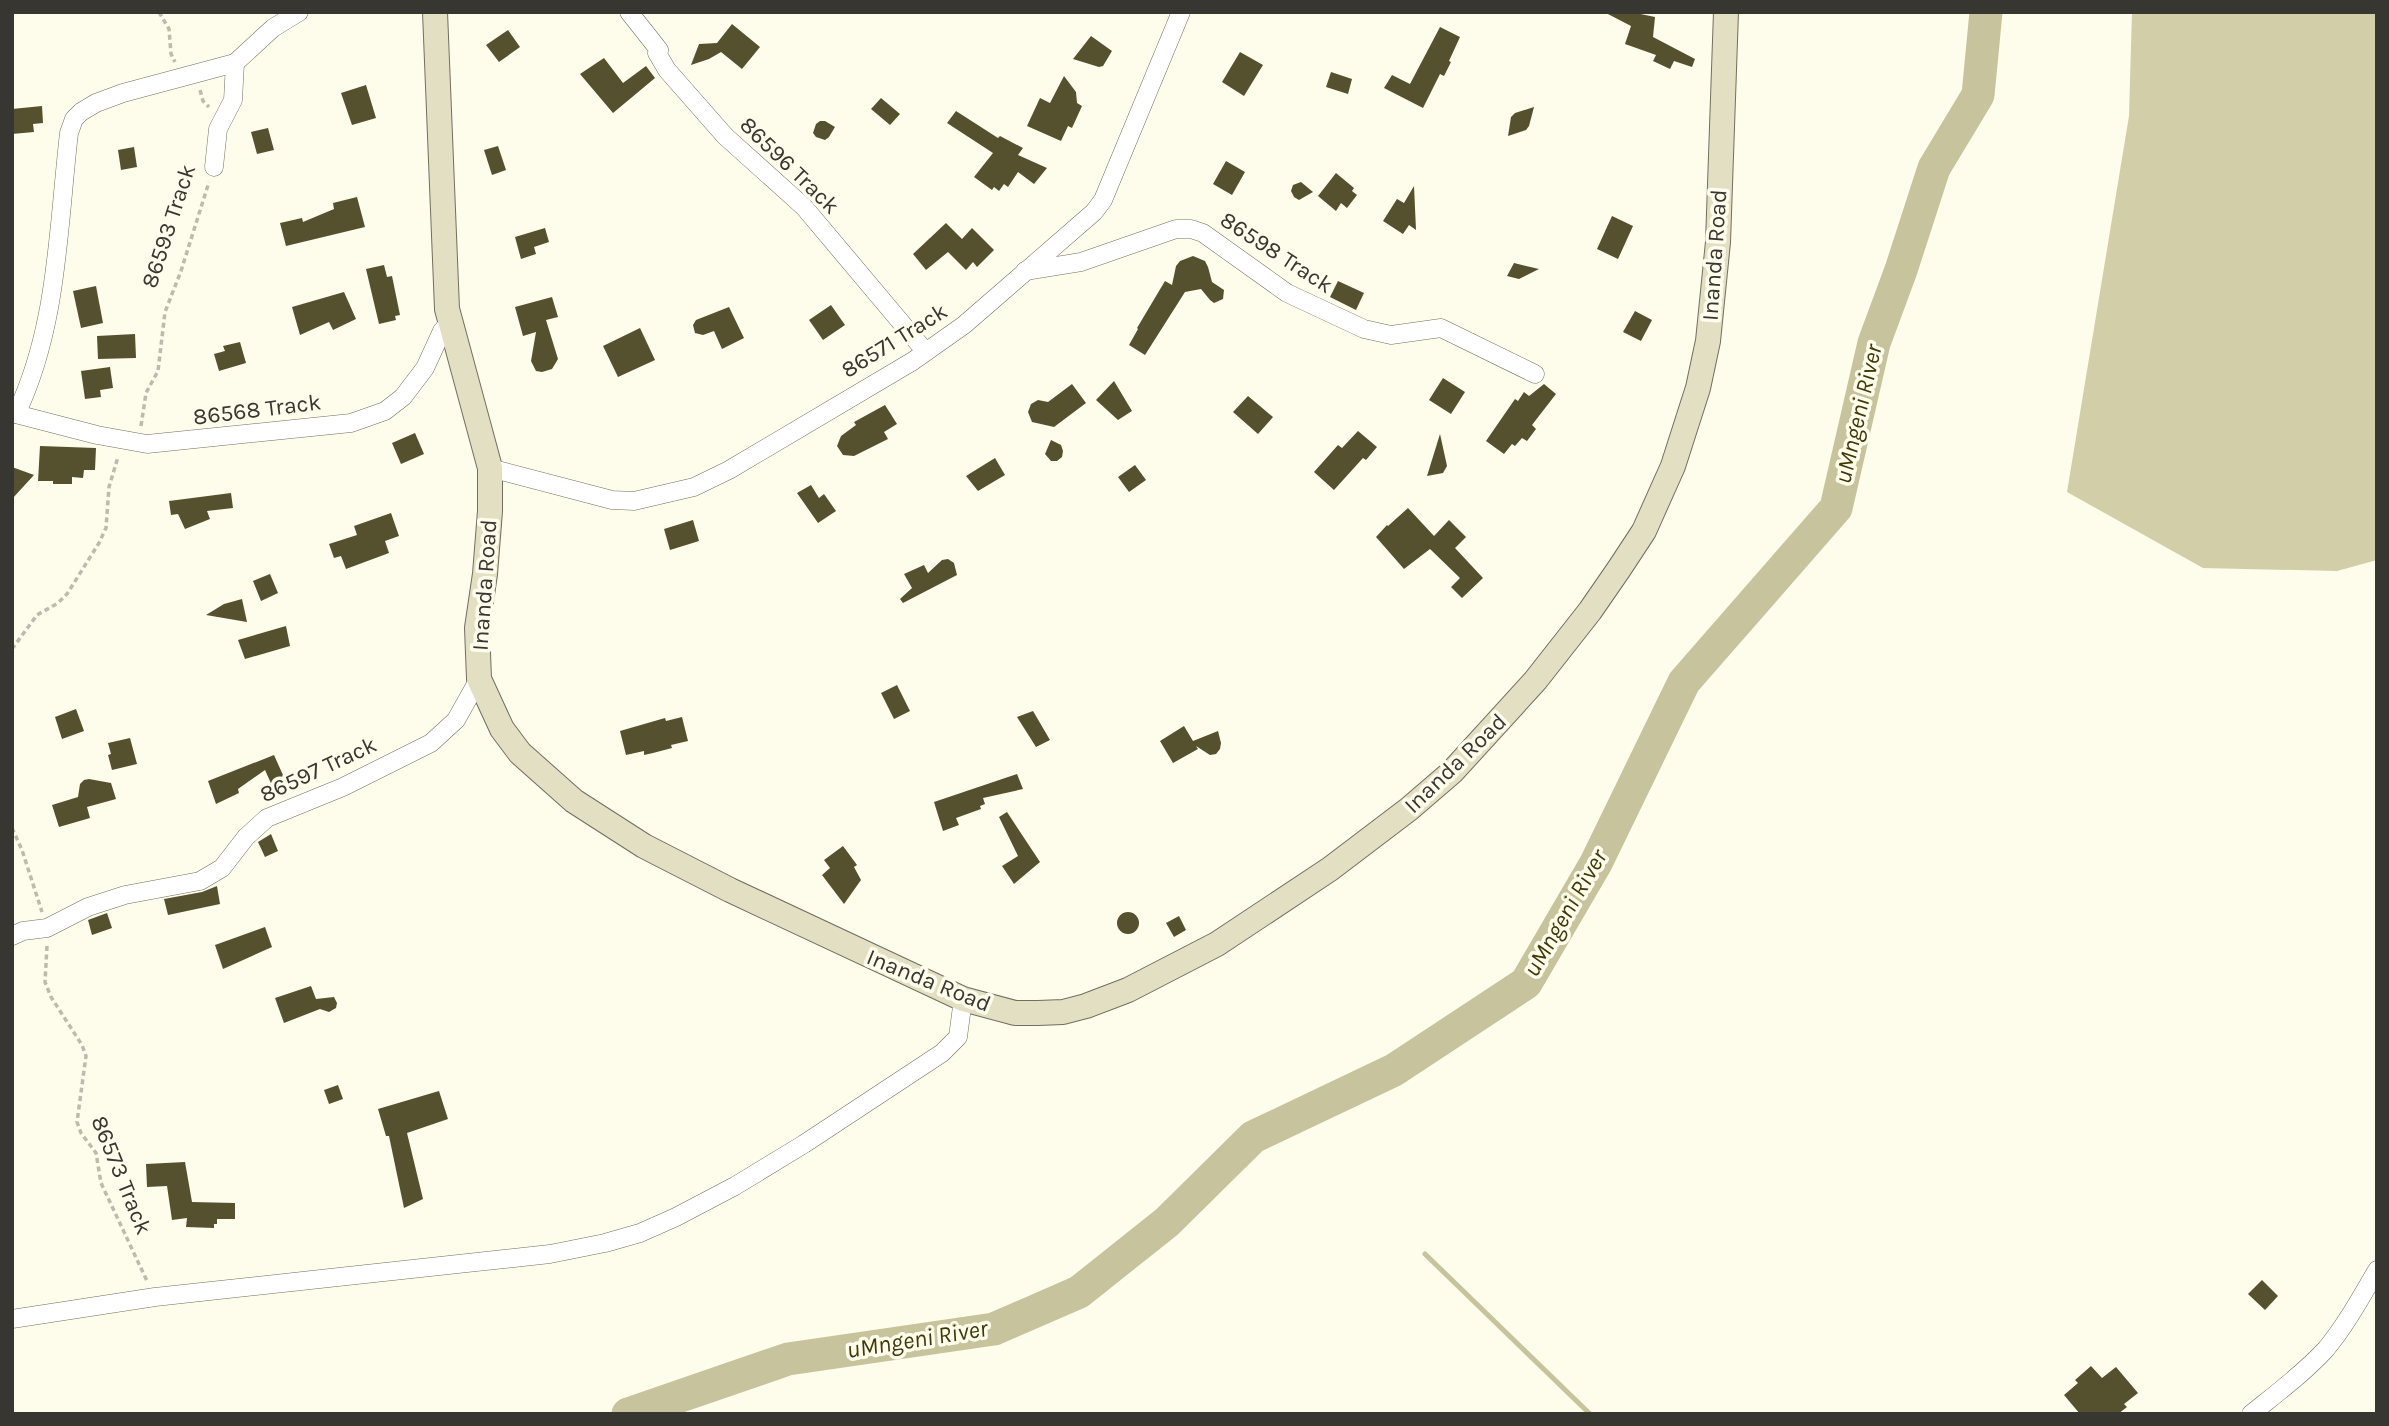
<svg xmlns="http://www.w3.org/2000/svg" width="2389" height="1426" font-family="Karla,sans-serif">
<rect width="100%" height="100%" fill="#fefceb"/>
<polygon fill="#d2cea7" points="2132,12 2377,12 2377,560 2337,571 2203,568 2067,492 2129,116"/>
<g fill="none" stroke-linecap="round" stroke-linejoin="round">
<polyline stroke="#c7c39c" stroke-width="5" points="1425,1254 1590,1414"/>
<polyline stroke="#c7c39c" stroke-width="33" points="628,1414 788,1359 994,1329 1079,1292 1167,1222 1253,1137 1394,1070 1526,983 1596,863 1684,682 1836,508 1874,343 1901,270 1934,168 1978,95 1986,12"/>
</g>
<g fill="#55512f">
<polygon points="1604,12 1631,12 1655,17 1653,37 1695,59 1692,67 1674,61 1670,69 1653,61 1656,55 1625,44 1631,26"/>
<polygon points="732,24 760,47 742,69 721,52 709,59 691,65 699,44 717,43"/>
<polygon points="1440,27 1460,37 1449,61 1451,62 1444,76 1440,74 1423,108 1384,88 1392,75 1410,84"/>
<polygon points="508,30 520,47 499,62 486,45"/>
<polygon points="1091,36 1112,51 1103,66 1099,67 1073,59"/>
<polygon points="1240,52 1263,65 1244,96 1222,82"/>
<polygon points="604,58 623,83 646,66 655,78 613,113 580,74"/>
<polygon points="1331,72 1352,79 1348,94 1326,87"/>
<polygon points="1064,76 1076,92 1077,103 1082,106 1072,128 1068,126 1061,141 1027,126 1040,98 1050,103"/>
<polygon points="366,85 376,118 352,125 341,93"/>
<polygon points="881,98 900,114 890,125 871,109"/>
<polygon points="42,106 43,123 33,124 34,132 12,134 12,109"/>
<polygon points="1534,107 1529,126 1526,130 1508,136 1511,117 1515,113"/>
<polygon points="956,111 998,138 1000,136 1023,148 1018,155 1047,168 1034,184 1018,172 1008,187 1004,184 999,191 994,187 992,190 974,177 993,153 947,123"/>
<polygon points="820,121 825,121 835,127 829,137 825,140 816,137 813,133 816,124"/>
<polygon points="268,128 274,150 257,154 251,132"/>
<polygon points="498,146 506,170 492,175 484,150"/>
<polygon points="134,147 137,167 121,170 118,150"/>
<polygon points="1226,161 1245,172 1232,195 1213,184"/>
<polygon points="1336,173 1354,188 1352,191 1357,195 1347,208 1341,203 1336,211 1318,196"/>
<polygon points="1301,182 1313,192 1299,200 1294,197 1291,191 1293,185"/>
<polygon points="1414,186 1416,230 1409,225 1403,234 1383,221 1397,199 1404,203"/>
<polygon points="357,197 365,227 286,246 280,223 302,218 303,222 334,209 333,203"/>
<polygon points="1612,216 1633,226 1618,259 1597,249"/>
<polygon points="946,223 962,239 972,228 994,250 977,267 973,262 966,270 948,252 926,270 913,254"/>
<polygon points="545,228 549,242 534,247 536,254 521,259 515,237"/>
<polygon points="1193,256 1205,261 1208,267 1212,282 1224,290 1223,299 1214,303 1210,300 1201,289 1185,292 1145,355 1129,345 1138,329 1137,328 1165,281 1172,285 1176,266 1180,261"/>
<polygon points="1514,263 1539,269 1519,279 1507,276"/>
<polygon points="384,265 387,277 392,276 400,315 395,316 396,320 379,324 366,269"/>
<polygon points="1338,281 1364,293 1356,310 1330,297"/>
<polygon points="96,286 103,323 81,328 73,291"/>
<polygon points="344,292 356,319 333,330 329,322 300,335 292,307"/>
<polygon points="552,297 558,317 546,320 558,359 552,369 542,372 536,371 531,361 536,332 523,336 515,307"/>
<polygon points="831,305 845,325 823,340 809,320"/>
<polygon points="729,307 744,338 722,349 714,331 703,335 695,333 693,325 696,320"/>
<polygon points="1635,311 1652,320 1641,341 1623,332"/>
<polygon points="640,328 655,360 618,377 603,346"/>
<polygon points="135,334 136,358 98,359 97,336"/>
<polygon points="240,342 246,363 219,371 214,354 225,351 223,346"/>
<polygon points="110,367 113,388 100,390 101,397 85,399 81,371"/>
<polygon points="1443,378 1465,392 1451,414 1429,400"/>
<polygon points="1114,381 1132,411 1118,420 1096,400"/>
<polygon points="1072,384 1086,403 1054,427 1032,422 1028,412 1031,404 1038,400 1048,402"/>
<polygon points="1544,384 1556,394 1532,425 1536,429 1527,441 1522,438 1515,446 1512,444 1504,454 1486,441 1515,399 1518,401 1524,392 1529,396"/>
<polygon points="1248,396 1273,417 1258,434 1233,412"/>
<polygon points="885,405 897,424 884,432 888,439 854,456 843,455 837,446 841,436 856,425 854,422"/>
<polygon points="1358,431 1377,447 1366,460 1363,458 1334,490 1314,472 1338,445 1342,448"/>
<polygon points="415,433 424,454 401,464 392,443"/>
<polygon points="1440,434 1447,466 1443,473 1427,476"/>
<polygon points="1051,440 1061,445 1063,451 1062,457 1057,461 1051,461 1045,454"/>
<polygon points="40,446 96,448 95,470 84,470 83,478 72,477 72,484 53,484 53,481 38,481"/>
<polygon points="995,458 1005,475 978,491 966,476"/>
<polygon points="1135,465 1146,480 1129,492 1118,477"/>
<polygon points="12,467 34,475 12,499"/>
<polygon points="811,485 819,498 824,494 836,511 818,523 797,493"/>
<polygon points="231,493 233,508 207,511 210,519 185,529 178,514 171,515 169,501"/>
<polygon points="1408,508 1434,536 1449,520 1466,537 1455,548 1483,578 1462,598 1451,587 1460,578 1430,549 1404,569 1376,537 1387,525 1388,526"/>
<polygon points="391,513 399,536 385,541 389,553 346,569 341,556 334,558 329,544 357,535 354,526"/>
<polygon points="693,520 699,541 670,550 664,529"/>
<polygon points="948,559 954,563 957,575 903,603 900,599 912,588 904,574 924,565 928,573 942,560"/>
<polygon points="270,574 278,593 261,601 253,581"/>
<polygon points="242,599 247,622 206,615 224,604"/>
<polygon points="286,626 290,646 245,659 238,640"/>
<polygon points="897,685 910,711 894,719 881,693"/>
<polygon points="76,709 84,731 62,739 55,717"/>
<polygon points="1033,711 1050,740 1036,747 1017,717"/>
<polygon points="682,717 688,741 671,745 672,748 653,753 644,755 644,751 626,755 620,731 665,718 666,721"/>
<polygon points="1184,726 1193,741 1218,731 1221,743 1220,749 1216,754 1210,755 1196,746 1198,749 1173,763 1160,741"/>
<polygon points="130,738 137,764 112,770 108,755 111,754 108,743"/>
<polygon points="274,755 287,784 274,790 265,770 238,789 239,793 216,804 208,781"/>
<polygon points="1017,774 1023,789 983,798 985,804 980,806 981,809 956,818 959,825 943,831 934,802"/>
<polygon points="89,779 111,783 116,799 87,807 90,818 59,827 52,805 78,797 80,784 84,780"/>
<polygon points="1007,812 1040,862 1014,884 1002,866 1018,856 999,817"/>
<polygon points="271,834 278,851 265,857 258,842"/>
<polygon points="843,846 857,865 854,867 861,880 844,904 822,875 830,868 824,860"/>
<polygon points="217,886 220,904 168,915 164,899 202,892"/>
<circle cx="1128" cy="923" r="11"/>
<polygon points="107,913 112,928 92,935 88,920"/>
<polygon points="1179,916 1186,930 1174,937 1166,923"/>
<polygon points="265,927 272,947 223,969 215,945"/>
<polygon points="311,986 316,999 334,997 337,1003 336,1008 329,1012 320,1009 284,1023 275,998"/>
<polygon points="338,1085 343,1099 329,1104 324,1090"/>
<polygon points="439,1091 448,1119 407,1133 423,1199 404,1208 389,1136 386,1136 378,1109"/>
<polygon points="185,1162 192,1202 235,1203 235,1219 217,1219 217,1224 214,1224 214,1228 186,1227 187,1218 172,1220 167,1186 147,1187 146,1164"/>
<polygon points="2262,1280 2278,1296 2265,1310 2248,1294"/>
<polygon points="2091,1366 2102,1378 2116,1367 2138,1393 2124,1404 2127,1407 2118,1414 2080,1414 2064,1395 2078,1383 2075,1380"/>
</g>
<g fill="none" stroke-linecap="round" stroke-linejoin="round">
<defs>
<g id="street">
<polyline points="629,12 659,50 657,53 667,70 725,136 804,207 925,351"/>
<polyline points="214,167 218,129 233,100 235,63"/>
<polyline points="1025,271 1081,262 1176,229 1191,229 1203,233 1287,293 1364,329 1391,335 1441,328 1535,374"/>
<polyline points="12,413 97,435 147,444 351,423 385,411 403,397 425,368 442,331 449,323 448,313"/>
<path d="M16 414C58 327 58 227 69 133L74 119 81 112 96 103 123 93 235 63 273 28 299 12"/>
<polyline points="490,468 612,500 634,501 694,487 729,470 913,361 964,325 1094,212 1103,200 1181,12"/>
<polyline points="12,936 23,931 47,928 88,907 125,895 200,881 222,868 246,837 267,818 343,787 431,743 456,720 479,679"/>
<polyline points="12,1319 155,1297 550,1254 605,1243 640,1233 676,1217 735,1186 804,1144 942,1053 958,1037 963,999"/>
<path d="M2251 1414C2277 1393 2304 1373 2326 1349 2346 1325 2361 1297 2377 1270"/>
</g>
<polyline id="secondary" points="435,12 447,309 490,468 490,511 485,574 477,628 479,679 502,729 520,753 574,801 644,846 730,890 963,999 1015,1013 1038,1013 1063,1012 1086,1006 1128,990 1217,944 1330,869 1409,809 1452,772 1535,681 1590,611 1619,569 1644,531 1673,466 1698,388 1708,341 1718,242 1726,12"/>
</defs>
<use href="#street" stroke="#706f60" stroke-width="19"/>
<use href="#secondary" stroke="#706f60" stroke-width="26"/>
<g stroke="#bdbbae" stroke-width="3.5" stroke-dasharray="5 3.5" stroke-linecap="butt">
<polyline points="159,12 169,29 171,54 175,62"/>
<polyline points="200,90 203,101 209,107"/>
<polyline points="141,426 146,393 158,371 165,312 181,271 209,182"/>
<polyline points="12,649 37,615 58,603 67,594 99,543 106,528 109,487 118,457"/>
<polyline points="12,828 22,850 42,912"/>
<polyline points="47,946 45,982 51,997 82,1045 86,1056 77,1122 81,1133 96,1153 101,1183 147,1281"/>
</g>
<use href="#street" stroke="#fff" stroke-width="18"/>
<use href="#secondary" stroke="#e3dfc2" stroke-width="24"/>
</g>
<g text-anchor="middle" stroke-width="7" stroke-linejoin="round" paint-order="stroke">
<g font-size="23" fill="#373630" stroke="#fefceb">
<text transform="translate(790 165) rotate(44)" y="8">86596 Track</text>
<text transform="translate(168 226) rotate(-72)" y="8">86593 Track</text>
<text transform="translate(1277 252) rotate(33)" y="8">86598 Track</text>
<text transform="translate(1714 255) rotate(-86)" y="8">Inanda Road</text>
<text transform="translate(894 340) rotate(-32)" y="8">86571 Track</text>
<text transform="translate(257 409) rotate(-7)" y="8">86568 Track</text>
<text transform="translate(484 585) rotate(-86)" y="8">Inanda Road</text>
<text transform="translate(1455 763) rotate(-44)" y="8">Inanda Road</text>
<text transform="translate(318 769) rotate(-25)" y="8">86597 Track</text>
<text transform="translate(929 980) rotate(22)" y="8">Inanda Road</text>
<text transform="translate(122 1175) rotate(68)" y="8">86573 Track</text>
</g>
<g font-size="24" font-style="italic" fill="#3f3908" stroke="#fefceb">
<text transform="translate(1858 414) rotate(-77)" y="8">uMngeni River</text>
<text transform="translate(1565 913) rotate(-60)" y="8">uMngeni River</text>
<text transform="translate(917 1339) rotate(-9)" y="8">uMngeni River</text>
</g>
</g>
<rect width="2389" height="1426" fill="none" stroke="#373630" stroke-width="28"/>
</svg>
